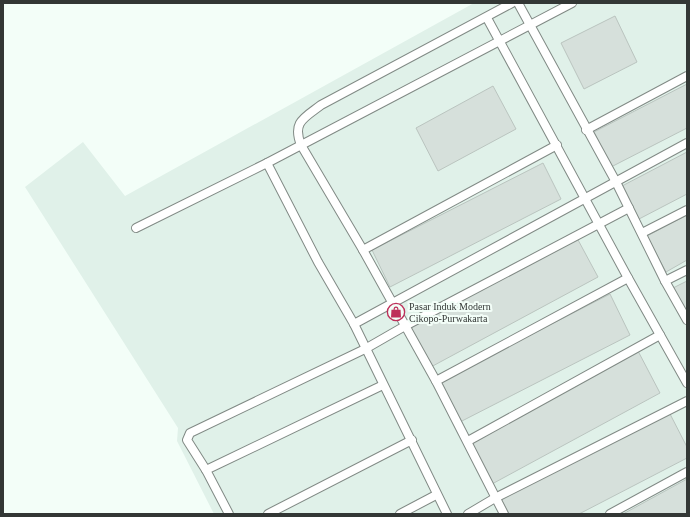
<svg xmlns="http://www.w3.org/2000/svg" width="690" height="517" font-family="Georgia,serif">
<rect width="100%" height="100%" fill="#f3fef8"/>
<polygon fill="#e0f1e9" points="474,3 687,3 687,514 214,514 177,441 178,428 25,187 83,142 125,196"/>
<g fill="#d6e0db" stroke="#bac4bf">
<polygon points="615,16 637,62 584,89 561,43"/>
<polygon points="687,84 687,128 611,167 594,132"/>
<polygon points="493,86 516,129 438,171 416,128"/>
<polygon points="687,152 687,194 639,219 622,186"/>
<polygon points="543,163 561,199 390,287 372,250"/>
<polygon points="687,215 687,260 666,272 647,236"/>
<polygon points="577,238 598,277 429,368 408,329"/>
<polygon points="687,281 687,315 673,288"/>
<polygon points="610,294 630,335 460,422 439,382"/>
<polygon points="638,351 660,393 492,484 470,442"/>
<polygon points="669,412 687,447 687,458 579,514 509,514 501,499"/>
<polygon points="687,479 687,514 623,514"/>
</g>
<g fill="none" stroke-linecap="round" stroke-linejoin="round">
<defs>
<g id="lane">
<polyline points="518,3 616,182 665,281 687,320"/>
<polyline points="487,18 628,278 687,383"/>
<polyline points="586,130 687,76"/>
<polyline points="267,163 572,3"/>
<polyline points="136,228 267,163 318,262 354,324 447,514"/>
<polyline points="642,233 687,210"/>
<polyline points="363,250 557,145"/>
<polyline points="665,281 687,270"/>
<polyline points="354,324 687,143"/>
<polyline points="436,381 628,278"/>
<polyline points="468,441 660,335"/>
<polyline points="206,470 383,385"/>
<polyline points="229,514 206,470 187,440 190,433 365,349 405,326 629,208"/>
<polyline points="268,514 412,440"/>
<polyline points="400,514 436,495"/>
<polyline points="468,514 495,498 687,401"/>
<path d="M504 514 436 381 363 250 301 145C292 122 304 118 321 105L512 3"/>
<polyline points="610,514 687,472"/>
</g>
</defs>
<use href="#lane" stroke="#818a85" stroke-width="10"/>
<use href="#lane" stroke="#fff" stroke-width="8"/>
</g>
<defs>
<symbol id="shop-ring" viewBox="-11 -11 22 22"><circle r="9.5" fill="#f3fef8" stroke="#be2f5a" stroke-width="1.5"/><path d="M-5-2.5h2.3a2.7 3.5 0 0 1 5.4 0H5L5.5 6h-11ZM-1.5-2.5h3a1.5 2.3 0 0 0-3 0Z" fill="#be2f5a"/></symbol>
</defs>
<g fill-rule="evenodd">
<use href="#shop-ring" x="386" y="302" width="20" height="20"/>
</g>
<g text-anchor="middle" stroke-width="4" stroke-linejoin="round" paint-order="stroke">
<g font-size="10" fill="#333735" stroke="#f3fef8" text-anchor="start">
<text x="409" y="310">Pasar Induk Modern<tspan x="409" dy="12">Cikopo-Purwakarta</tspan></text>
</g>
</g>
<rect width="690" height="517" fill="none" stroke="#333735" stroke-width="8"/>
</svg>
